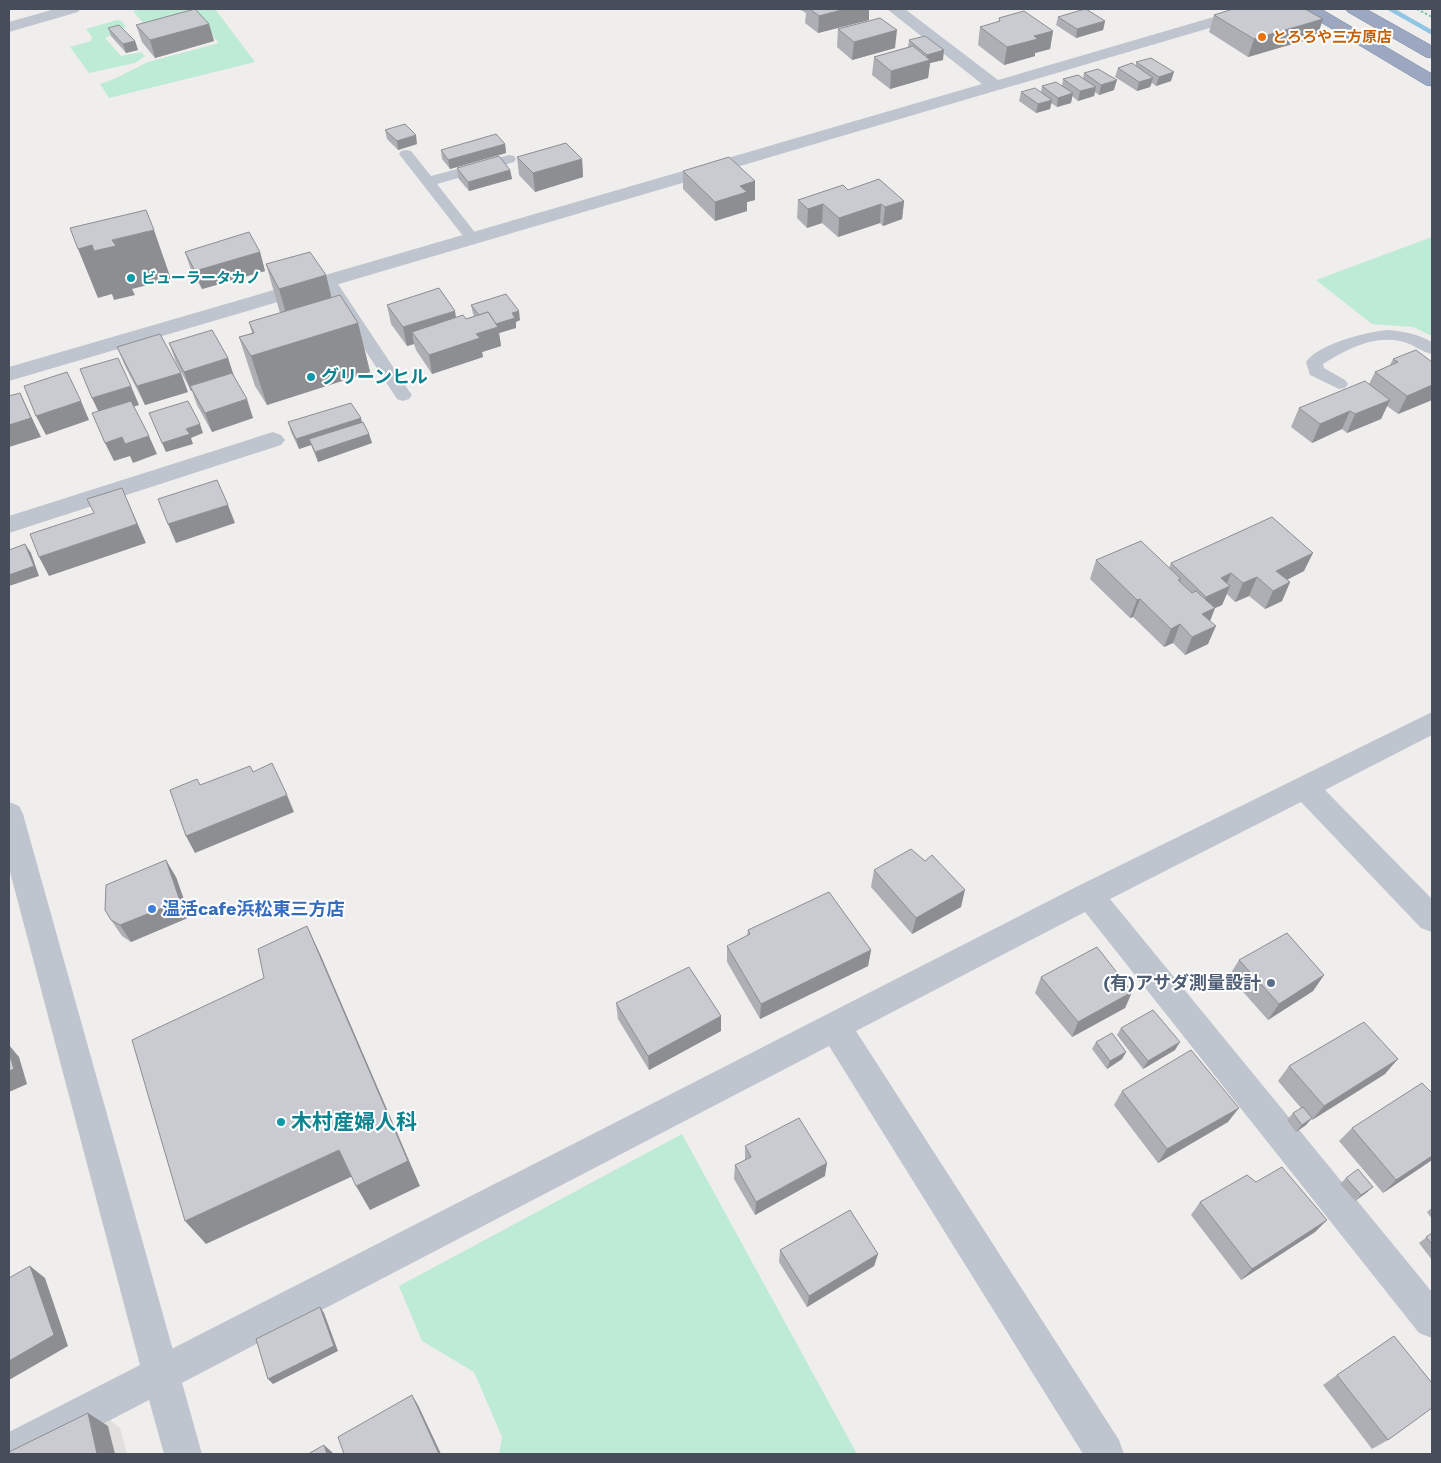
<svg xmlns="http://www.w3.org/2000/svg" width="1441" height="1463" font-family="'Work Sans','Noto Sans JP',sans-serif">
<rect width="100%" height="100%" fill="#f0eded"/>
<polygon fill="#e0dfde" points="107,1418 120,1428 127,1454 37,1454"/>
<g fill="#beebd6">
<polygon points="144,9 215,9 255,62 109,98 100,84 114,79 148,62 219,43 191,12 144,24 133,11"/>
<polygon points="117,20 122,21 126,27 105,38 121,56 141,52 145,56 135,63 89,73 70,47 91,41 92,37 86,29"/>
<polygon points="1432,237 1432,336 1413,327 1372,324 1316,280"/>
<polygon points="682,1134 857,1454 499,1454 502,1437 474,1372 422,1341 399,1286"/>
</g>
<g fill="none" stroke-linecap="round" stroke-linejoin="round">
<polygon fill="#8ec6e4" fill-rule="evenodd" points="1386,9 1395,9 1432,30 1432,35"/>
<defs>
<g id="trunk">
<polygon points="1302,9 1321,9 1432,74 1432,86 1426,85 1304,12"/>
<polygon points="1346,9 1366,9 1432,46 1432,58 1426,57 1348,12"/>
</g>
</defs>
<use href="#trunk" stroke="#7484a4" stroke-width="1"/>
<polyline stroke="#79c6ab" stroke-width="2" stroke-dasharray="2.5 2" stroke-linecap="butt" points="1417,9 1432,17"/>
<g fill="#bfc5ce" fill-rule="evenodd">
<polygon points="406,150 411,151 431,176 509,155 514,156 516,159 514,162 437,184 477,235 480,238 477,241 467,241 399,154 401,151"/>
<polygon points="328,276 334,278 409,391 412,395 409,399 403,401 397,399 320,281 322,278"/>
<path d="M1387 330C1403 331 1418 334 1432 342V354C1422 352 1414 345 1404 342 1375 334 1347 349 1323 364L1324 368 1345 380 1348 384 1345 388 1339 389 1310 375 1306 362C1318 344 1366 332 1387 330Z"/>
</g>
<g fill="#bfc5ce" fill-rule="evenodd">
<polygon points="887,9 905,9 998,80 1241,9 1266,9 1264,12 9,381 9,367 982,84"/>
<polygon points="273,432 281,435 285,440 281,445 9,533 9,516"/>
<polygon points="1432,712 1432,735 1325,790 1432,899 1432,932 1421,928 1301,802 1110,899 1432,1292 1432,1338 1419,1333 1085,912 856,1031 1119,1440 1124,1454 1083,1454 829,1046 174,1387 161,1393 148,1387 142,1374 148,1361 1078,886"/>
</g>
<g fill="#bfc5ce" fill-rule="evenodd">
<polygon points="55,9 80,9 78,12 9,32 9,22"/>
<polygon points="9,802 19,806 23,814 202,1454 164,1454 149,1400 45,1454 9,1454 9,1432 140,1365 9,868"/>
</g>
<use href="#trunk" fill="#9ca8c1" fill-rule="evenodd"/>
</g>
<g fill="#aeafb4">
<polygon points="799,9 869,9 869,20 818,33 805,23 806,13"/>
<polygon points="1214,15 1317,37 1248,57 1209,32"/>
<polygon points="1058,17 1105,21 1103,30 1076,38 1056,25"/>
<polygon points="999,18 1053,31 1050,49 1035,53 1035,56 1004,65 978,45 980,27 999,22"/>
<polygon points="209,24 214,41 155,58 142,42 136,25"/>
<polygon points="108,28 135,41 138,50 126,53 111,36"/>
<polygon points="838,29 895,48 852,60 837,47"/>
<polygon points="909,40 943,60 930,63 928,78 890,89 872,75 874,57 908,47"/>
<polygon points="1136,62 1171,81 1156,86 1152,83 1150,87 1137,91 1115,77 1118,68 1136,66"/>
<polygon points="1084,73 1114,90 1099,95 1095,92 1094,96 1078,101 1072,96 1071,103 1057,107 1051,103 1050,109 1036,113 1019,101 1021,92 1041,92 1042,86 1062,86 1063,79 1083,78"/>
<polygon points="385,130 417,144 398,150 387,139"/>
<polygon points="505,144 506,153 450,169 442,159 441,150"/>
<polygon points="517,157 582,159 583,177 535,192 519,175"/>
<polygon points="457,168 510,170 512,179 469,191 458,178"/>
<polygon points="683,171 755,181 755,200 747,202 747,211 715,221 683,189"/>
<polygon points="848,190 904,201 902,219 883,226 880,223 838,237 822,223 807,228 797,218 798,200"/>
<polygon points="185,252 260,252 265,271 202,289 191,270"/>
<polygon points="266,264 326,275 331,297 358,323 370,372 267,405 255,386 239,337 252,333 249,322 280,313"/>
<polygon points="387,305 466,319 474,316 473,314 471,305 520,320 516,322 516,328 499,333 501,346 482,352 483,357 432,374 416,350 414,344 407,346 391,324"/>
<polygon points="169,343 228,358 234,376 253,418 212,432 197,405 192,391 191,391 176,362"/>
<polygon points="117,347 188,392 145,405 125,366"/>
<polygon points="1393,359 1432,362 1432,400 1398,414 1387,406 1381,419 1347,433 1342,429 1312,443 1291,427 1299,408 1369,384 1375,372 1390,365"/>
<polygon points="288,422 362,422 369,434 372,443 318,462 311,445 299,449 291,432"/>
<polygon points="1096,560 1169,568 1171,563 1304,571 1287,580 1290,582 1282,601 1265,609 1249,596 1235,602 1227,594 1222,605 1215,608 1210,621 1208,644 1185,655 1173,643 1164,647 1133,617 1130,618 1090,579"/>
<polygon points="874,870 961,907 912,934 871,887"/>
<polygon points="176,877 190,917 131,942 122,936 111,920"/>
<polygon points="748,930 871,950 868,966 760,1019 727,962 727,946 747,936"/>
<polygon points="1239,960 1324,975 1313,991 1268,1020 1229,976"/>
<polygon points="1041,977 1132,992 1125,1008 1072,1037 1035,993"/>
<polygon points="616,1003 721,1031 649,1070 618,1019"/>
<polygon points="1121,1028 1175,1050 1143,1069 1117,1035"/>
<polygon points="1096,1042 1126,1052 1122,1059 1107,1069 1092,1049"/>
<polygon points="1289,1066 1385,1074 1312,1120 1311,1119 1306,1125 1296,1132 1287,1120 1293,1113 1301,1108 1278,1081"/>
<polygon points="1122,1091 1228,1122 1158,1163 1114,1105"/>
<polygon points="1432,1093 1432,1160 1383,1193 1339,1141 1352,1128"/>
<polygon points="745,1146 825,1176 755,1215 734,1179 735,1165 745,1160"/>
<polygon points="1346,1178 1373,1187 1366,1193 1355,1201 1340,1184"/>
<polygon points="1256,1182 1327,1220 1315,1232 1241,1280 1191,1215 1200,1202"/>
<polygon points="1432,1208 1432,1219 1427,1212"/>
<polygon points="1432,1233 1432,1260 1419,1243"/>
<polygon points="780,1250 878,1254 874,1266 807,1307 779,1262"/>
<polygon points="1337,1375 1388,1440 1372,1449 1323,1385"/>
</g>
<g fill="#8d8e92">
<polygon points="845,9 869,9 869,20 818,33 819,16"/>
<polygon points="1323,19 1317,37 1248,57 1254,39"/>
<polygon points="1105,21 1103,30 1076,38 1077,29"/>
<polygon points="209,24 214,41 155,58 150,40"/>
<polygon points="897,30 895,48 852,60 854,42"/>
<polygon points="1053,31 1050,49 1035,53 1035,56 1004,65 1007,47 1034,36"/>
<polygon points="135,41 138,50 126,53 123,44"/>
<polygon points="944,50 943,60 930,63 928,78 890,89 891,71 927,61 927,55"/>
<polygon points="1174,72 1171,81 1156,86 1159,77"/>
<polygon points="1153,78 1150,87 1137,91 1139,82"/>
<polygon points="1117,80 1114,90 1099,95 1101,85"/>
<polygon points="1096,87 1094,96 1078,101 1080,91"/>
<polygon points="1073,93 1071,103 1057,107 1058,98"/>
<polygon points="1052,100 1050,109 1036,113 1038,104"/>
<polygon points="416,135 417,144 398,150 397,141"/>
<polygon points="505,144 506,153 450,169 448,160"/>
<polygon points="582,159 583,177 535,192 533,173"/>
<polygon points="510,170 512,179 469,191 468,182"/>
<polygon points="755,181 755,200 747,202 747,211 715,221 715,202 740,186"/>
<polygon points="904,201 902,219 883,226 885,207"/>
<polygon points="823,204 822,223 807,228 808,209"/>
<polygon points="881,204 880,223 838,237 839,218"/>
<polygon points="154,230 171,279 132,289 135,295 114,300 112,294 98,298 78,249 92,245"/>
<polygon points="260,252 265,271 202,289 195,271"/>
<polygon points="326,275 338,324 293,338 279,289"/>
<polygon points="455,311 458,330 412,332 414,344 407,346 403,327"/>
<polygon points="519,311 520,320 516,322 516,328 499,333 501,346 482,352 483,357 432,374 429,355 473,326 491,325 512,313"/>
<polygon points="358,323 370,372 267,405 251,356"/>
<polygon points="228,358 234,377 190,386 192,391 191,391 184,372"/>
<polygon points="181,373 188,392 145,405 137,386"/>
<polygon points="1432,385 1432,400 1398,414 1407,396"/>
<polygon points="131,386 139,405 101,417 92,398"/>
<polygon points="20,393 41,437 9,447 9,425"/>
<polygon points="247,399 253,418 212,432 205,413"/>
<polygon points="1390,400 1381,419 1347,433 1355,414"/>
<polygon points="81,401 89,420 46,435 36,416"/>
<polygon points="1350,411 1342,429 1312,443 1320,424"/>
<polygon points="361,418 363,427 309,439 311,445 299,449 296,439"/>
<polygon points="200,424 203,433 191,438 193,444 166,452 162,443 186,429"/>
<polygon points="369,434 372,443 318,462 315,452"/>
<polygon points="149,436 157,454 133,463 130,456 114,461 105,443 122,437"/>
<polygon points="122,488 146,543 49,576 39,557 137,524"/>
<polygon points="228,505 235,523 176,543 168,524"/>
<polygon points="25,544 31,553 39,576 9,586 9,575"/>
<polygon points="1313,553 1304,571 1270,588 1276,571"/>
<polygon points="1231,573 1225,589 1230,586 1222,605 1199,615 1206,597 1221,578"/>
<polygon points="1257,577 1249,596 1235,602 1243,583"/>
<polygon points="1290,582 1282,601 1265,609 1273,591"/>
<polygon points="1140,599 1133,617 1130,618 1137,600"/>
<polygon points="1215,608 1208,626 1202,614"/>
<polygon points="1180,624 1173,643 1164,647 1171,629"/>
<polygon points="1216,626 1208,644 1185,655 1192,637"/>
<polygon points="287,795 294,812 195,853 186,836"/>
<polygon points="166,860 176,877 190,917 131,942 120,925"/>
<polygon points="965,890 961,907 912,934 916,918"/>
<polygon points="307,926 321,956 420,1186 370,1210 356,1186"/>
<polygon points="871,950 868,966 760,1019 761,1004"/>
<polygon points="1324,975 1313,991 1268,1020 1279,1004"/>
<polygon points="1132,992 1125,1008 1072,1037 1078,1022"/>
<polygon points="721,1016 721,1031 649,1070 648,1056"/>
<polygon points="1180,1042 1175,1050 1143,1069 1148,1061"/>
<polygon points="9,1045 19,1057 27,1084 9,1092"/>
<polygon points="1126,1052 1122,1059 1107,1069 1110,1061"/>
<polygon points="1398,1059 1385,1074 1312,1120 1324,1106"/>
<polygon points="1239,1108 1228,1122 1158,1163 1167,1149"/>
<polygon points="1312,1118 1306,1125 1296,1132 1302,1125"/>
<polygon points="339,1150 353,1176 206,1244 185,1221"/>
<polygon points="1432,1156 1432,1160 1383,1193 1396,1180"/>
<polygon points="827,1163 825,1176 755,1215 756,1202"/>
<polygon points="1373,1187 1366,1193 1355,1201 1361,1195"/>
<polygon points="1327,1220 1315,1232 1241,1280 1252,1269"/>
<polygon points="878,1254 874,1266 807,1307 809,1296"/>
<polygon points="30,1266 45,1278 68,1346 9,1380 9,1361"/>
<polygon points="320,1307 324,1313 338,1351 273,1384 268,1379"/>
<polygon points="412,1395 418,1405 441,1454 439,1454"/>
<polygon points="88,1413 108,1426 115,1454 97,1454"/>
<polygon points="324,1445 333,1453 333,1454 327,1454"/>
</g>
<g fill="#cacbd1" stroke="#8d8e92">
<polygon points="195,9 209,24 150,40 136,25"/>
<polygon points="810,9 845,9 819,16"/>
<polygon points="1085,9 1086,9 1105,21 1077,29 1058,17"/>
<polygon points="1233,9 1305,9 1323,19 1254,39 1214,15"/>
<polygon points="1024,11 1053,31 1034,36 1038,39 1007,47 980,27 1000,21 999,18"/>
<polygon points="880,18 897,30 854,42 838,29"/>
<polygon points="119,25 135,41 123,44 108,28"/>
<polygon points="925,36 944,50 927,55 909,40"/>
<polygon points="913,46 930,60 891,71 874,57"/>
<polygon points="1151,58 1174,72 1159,77 1136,62"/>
<polygon points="1132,63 1153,78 1139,82 1118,68"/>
<polygon points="1098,69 1117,80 1101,85 1084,73"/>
<polygon points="1078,75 1096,87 1080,91 1063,79"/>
<polygon points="1056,82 1073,93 1058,98 1042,86"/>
<polygon points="1035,88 1052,100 1038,104 1021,92"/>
<polygon points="405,124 416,135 397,141 385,130"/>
<polygon points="496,134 505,144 448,160 441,150"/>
<polygon points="566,143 582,159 533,173 517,157"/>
<polygon points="499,156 510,170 468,182 457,168"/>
<polygon points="729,157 755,181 740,186 747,192 715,202 683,171"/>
<polygon points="879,179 904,201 885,207 881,204 839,218 823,204 808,209 798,200 843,185 848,190"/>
<polygon points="146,210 154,230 112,240 116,246 94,251 92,245 78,249 70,228"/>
<polygon points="249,232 260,252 195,271 185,252"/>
<polygon points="310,252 326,275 279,289 266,264"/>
<polygon points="439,288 455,311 403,327 387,305"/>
<polygon points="506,294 519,311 512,313 515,318 496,324 488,312 479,315 471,305"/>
<polygon points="340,295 358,323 251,356 239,337 254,333 249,322"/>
<polygon points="488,312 498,327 476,334 480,338 429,355 412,332 463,315 466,319"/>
<polygon points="212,330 228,358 184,372 169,343"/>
<polygon points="160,334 181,373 137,386 117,347"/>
<polygon points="1416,350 1432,362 1432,385 1407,396 1375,372 1398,362 1393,359"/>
<polygon points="118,358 131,386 92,398 80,369"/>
<polygon points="67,372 81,401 36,416 24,386"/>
<polygon points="232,373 247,399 205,413 190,386"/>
<polygon points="1365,381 1390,400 1355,414 1350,411 1320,424 1299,408"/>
<polygon points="20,393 31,418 9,425 9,396"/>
<polygon points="131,401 149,436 125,444 122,437 105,443 92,413"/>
<polygon points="188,401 200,424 186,429 190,434 162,443 149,413"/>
<polygon points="351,403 361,418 296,439 288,422"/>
<polygon points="363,422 369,434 315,452 309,439"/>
<polygon points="217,480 228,505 168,524 158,499"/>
<polygon points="122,488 137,524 39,557 30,534 94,513 87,499"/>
<polygon points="1272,517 1313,553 1276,571 1290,582 1273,591 1257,577 1243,583 1231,573 1221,578 1230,586 1206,597 1171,563"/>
<polygon points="1141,541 1181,579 1178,580 1192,593 1196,591 1215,608 1202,614 1216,626 1192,637 1180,624 1171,629 1140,599 1137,600 1096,560"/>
<polygon points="25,544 34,566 9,575 9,550"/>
<polygon points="272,763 287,795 186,836 170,790 197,779 200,785 250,766 253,772"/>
<polygon points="911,849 925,861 932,855 965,890 916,918 874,870"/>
<polygon points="166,860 180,901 120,925 111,920 105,910 106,885"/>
<polygon points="829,892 871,950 761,1004 727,946 750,934 748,930"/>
<polygon points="307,926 408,1161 356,1186 339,1150 185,1221 132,1040 264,978 258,949"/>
<polygon points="1287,933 1324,975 1279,1004 1239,960"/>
<polygon points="1097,947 1132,992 1078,1022 1041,977"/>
<polygon points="689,967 721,1016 648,1056 616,1003"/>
<polygon points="1153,1010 1180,1042 1148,1061 1121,1028"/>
<polygon points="1364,1022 1398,1059 1324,1106 1289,1066"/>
<polygon points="1112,1033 1126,1052 1110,1061 1096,1042"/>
<polygon points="1191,1050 1239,1108 1167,1149 1122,1091"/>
<polygon points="9,1053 14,1069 9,1071"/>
<polygon points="1422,1083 1432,1093 1432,1156 1396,1180 1352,1128"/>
<polygon points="1303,1107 1312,1118 1302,1125 1293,1113"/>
<polygon points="799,1118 827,1163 756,1202 735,1165 751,1157 745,1146"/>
<polygon points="1282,1167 1327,1220 1252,1269 1200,1202 1247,1175 1256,1182"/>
<polygon points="1358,1169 1373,1187 1361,1195 1346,1178"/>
<polygon points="850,1210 878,1254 809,1296 780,1250"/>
<polygon points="1432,1233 1432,1244 1426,1237"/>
<polygon points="30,1266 54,1335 9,1361 9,1278"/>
<polygon points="320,1307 334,1346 268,1379 256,1339"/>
<polygon points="1394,1336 1432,1383 1432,1408 1388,1440 1337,1375"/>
<polygon points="412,1395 439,1454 344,1454 338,1437"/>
<polygon points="88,1413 97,1454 9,1454 9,1452"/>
<polygon points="324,1445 327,1454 308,1454"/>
</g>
<circle fill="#e8710a" stroke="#fff" stroke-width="2" cx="1262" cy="37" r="5"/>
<g fill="#0f9aa8" stroke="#fff" stroke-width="2">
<circle cx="131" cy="278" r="5"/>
<circle cx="311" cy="377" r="5"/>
<circle cx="281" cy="1122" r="5"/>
</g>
<circle fill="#3f7fe0" stroke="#fff" stroke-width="2" cx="152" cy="909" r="5"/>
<circle fill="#5c6f8a" stroke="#fff" stroke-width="2" cx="1271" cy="983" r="5"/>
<g text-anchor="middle" stroke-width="4" stroke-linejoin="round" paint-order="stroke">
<g font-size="15" font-weight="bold" fill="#c56008" stroke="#fff" text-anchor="start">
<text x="1272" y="42">とろろや三方原店</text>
</g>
<g font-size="15" font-weight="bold" fill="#0d838f" stroke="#fff" text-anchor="start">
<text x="141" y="283">ビューラータカノ</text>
</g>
<g font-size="18" font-weight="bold" fill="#0d838f" stroke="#fff" text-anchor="start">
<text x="321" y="383">グリーンヒル</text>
</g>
<g font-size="18" font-weight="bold" fill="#366cbe" stroke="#fff" text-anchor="start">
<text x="162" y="915">温活cafe浜松東三方店</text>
</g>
<g font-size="18" font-weight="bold" fill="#4e5e75" stroke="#fff" text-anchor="end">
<text x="1261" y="989">(有)アサダ測量設計</text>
</g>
<g font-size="21" font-weight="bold" fill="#0d838f" stroke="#fff" text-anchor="start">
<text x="291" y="1129">木村産婦人科</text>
</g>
</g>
<rect width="1441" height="1463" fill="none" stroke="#474e59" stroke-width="20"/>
</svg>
